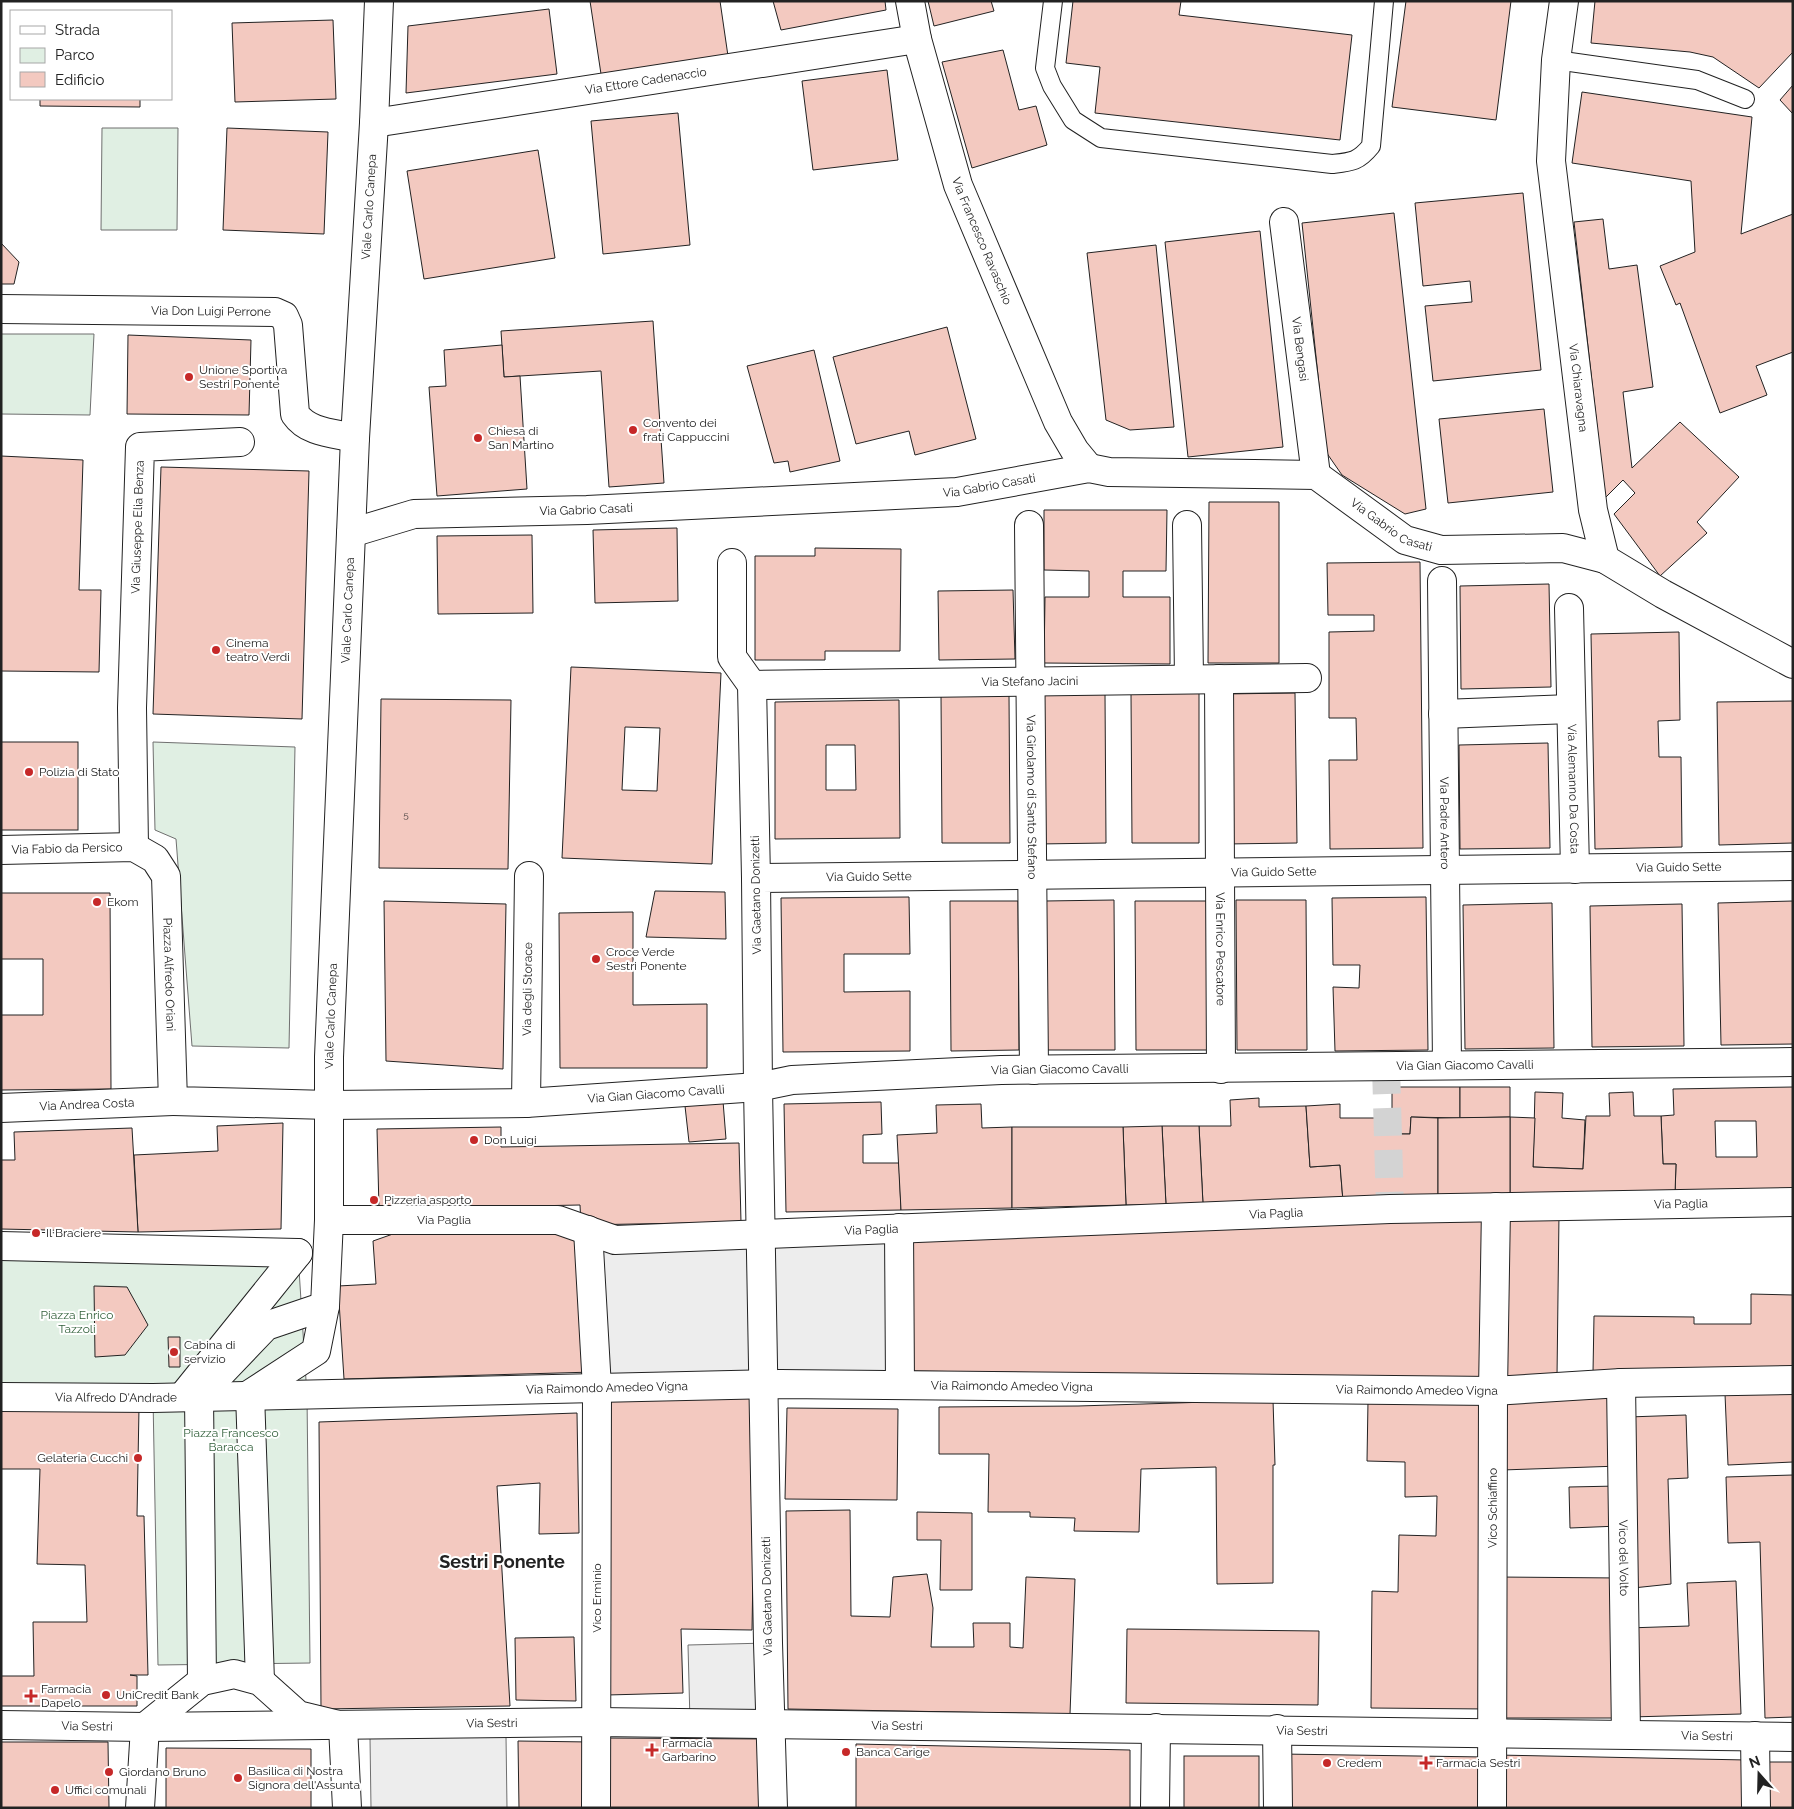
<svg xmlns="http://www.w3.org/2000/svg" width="1794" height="1809" font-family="Raleway,sans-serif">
<rect width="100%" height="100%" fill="#fff"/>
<g fill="#e0efe3" stroke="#6f6f6f">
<polygon points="102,128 178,128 177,230 101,230"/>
<polygon points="1,334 94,334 90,415 1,414"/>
<polygon points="153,742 295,747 289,1048 192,1046 176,839 155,830"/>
<polygon points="1,1246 298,1253 307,1396 310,1663 158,1665 153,1398 1,1397"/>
</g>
<g fill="#ededed" stroke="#6f6f6f">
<polygon points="893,1239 896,1375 600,1381 595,1250"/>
<polygon points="768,1643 770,1723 690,1722 688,1645"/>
<polygon points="506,1736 507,1808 371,1808 370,1738"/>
</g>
<g fill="#f3c9c0" stroke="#222" fill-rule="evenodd">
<polygon points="590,1 720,1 728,56 601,74"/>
<polygon points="773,1 885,1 886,10 781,30"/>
<polygon points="928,1 991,1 994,11 934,26"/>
<polygon points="1073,1 1181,1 1179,15 1352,35 1340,140 1095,113 1100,67 1066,63"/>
<polygon points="1406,1 1511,1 1496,120 1392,107"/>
<polygon points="1595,1 1793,1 1793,52 1759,88 1713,57 1690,52 1591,43"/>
<polygon points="549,9 557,74 406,93 408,26"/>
<polygon points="333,20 336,99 235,102 232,23"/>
<polygon points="1003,50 1019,110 1036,106 1047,145 972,168 942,62"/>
<polygon points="887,70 898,160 813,170 802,81"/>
<polygon points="1793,85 1793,114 1780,100"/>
<polygon points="1582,92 1752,117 1741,234 1793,214 1793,352 1756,366 1767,395 1720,413 1680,303 1676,305 1660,266 1695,252 1691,181 1572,163"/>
<polygon points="40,99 140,99 140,107 40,106"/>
<polygon points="678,113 690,245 603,254 591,121"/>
<polygon points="227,128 328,132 324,234 223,230"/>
<polygon points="538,150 555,258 424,279 407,171"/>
<polygon points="1523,193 1541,370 1433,381 1425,306 1472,302 1470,281 1423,286 1415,203"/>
<polygon points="1394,213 1426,509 1405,514 1342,475 1326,452 1302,223"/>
<polygon points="1603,219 1609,269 1637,265 1653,387 1623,392 1632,468 1680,422 1739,477 1697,522 1707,533 1660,576 1614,514 1635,493 1623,480 1605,498 1574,222"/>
<polygon points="1260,231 1283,447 1188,457 1165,242"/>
<polygon points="1,243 19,262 14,284 1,284"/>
<polygon points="1156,245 1174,427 1130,430 1106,420 1087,253"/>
<polygon points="653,321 664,483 609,487 601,371 504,377 501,331"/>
<polygon points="947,327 976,439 915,455 909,431 856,444 833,357"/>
<polygon points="128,335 251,340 249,415 127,414"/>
<polygon points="502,345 504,377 520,376 527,489 437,496 429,387 446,386 444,350"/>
<polygon points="814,350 840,461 790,472 788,461 774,463 747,366"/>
<polygon points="1544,409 1553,492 1448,503 1439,419"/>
<polygon points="1,456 83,460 79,590 101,590 99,672 1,671"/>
<polygon points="161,467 309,471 302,719 153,714"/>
<polygon points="1209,502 1279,502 1279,663 1208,663"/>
<polygon points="1044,510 1167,510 1166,571 1123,571 1123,597 1170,597 1170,664 1044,663 1045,597 1089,597 1089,571 1044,570"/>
<polygon points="677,528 678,601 595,603 593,530"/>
<polygon points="532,535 533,613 438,614 437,536"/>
<polygon points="815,548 901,549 900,651 825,651 825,660 755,660 755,556 815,556"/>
<polygon points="1420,562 1423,848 1330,849 1329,760 1357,760 1356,718 1329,718 1329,632 1374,631 1374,615 1328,615 1327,563"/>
<polygon points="1549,584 1551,687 1461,689 1460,586"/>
<polygon points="1013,590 1015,659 939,660 938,591"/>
<polygon points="1679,632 1680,720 1658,721 1659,757 1681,757 1682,847 1595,849 1591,634"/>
<path d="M571 667 721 673 712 864 562 858ZM625 727 660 728 657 791 622 790Z"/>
<polygon points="1105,693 1106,843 1038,844 1036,694"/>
<polygon points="1199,693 1199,843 1132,843 1131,694"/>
<polygon points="1295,693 1297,843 1226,844 1224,694"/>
<polygon points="1009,694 1010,843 942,843 941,695"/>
<polygon points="381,699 511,700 508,869 379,868"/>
<path d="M899 700 900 838 775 839V702ZM826 745H855L856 790H826Z"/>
<polygon points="1793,701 1793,843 1719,845 1717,702"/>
<rect x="1" y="742" width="77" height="88"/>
<polygon points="1548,743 1550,848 1460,849 1459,745"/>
<polygon points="655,891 725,892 726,939 646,937"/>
<polygon points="1,893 110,893 111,1089 1,1090 1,1015 43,1015 43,959 1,959"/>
<polygon points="909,897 910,954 844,954 844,992 910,991 910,1051 783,1052 781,898"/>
<polygon points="1426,897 1428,1050 1335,1051 1333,987 1359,988 1360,965 1333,965 1332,898"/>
<polygon points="1114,900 1115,1050 1045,1050 1045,901"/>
<polygon points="1236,900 1306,900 1307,1050 1237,1050"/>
<polygon points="384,901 506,904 503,1069 386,1061"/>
<polygon points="950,901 1018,901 1019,1050 951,1051"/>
<polygon points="1135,901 1208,901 1209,1050 1136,1050"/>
<polygon points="1793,901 1793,1044 1721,1045 1718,903"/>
<polygon points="1552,903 1554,1048 1465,1049 1463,905"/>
<polygon points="1682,904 1684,1046 1592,1047 1590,906"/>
<polygon points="633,912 633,1005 707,1004 707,1068 560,1068 559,913"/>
<polygon points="1392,1087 1460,1087 1460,1118 1411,1117 1410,1134 1392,1134"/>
<polygon points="1460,1087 1510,1087 1510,1117 1460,1118"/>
<path d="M1793 1087V1192L1675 1194 1676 1164H1663L1661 1116 1674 1115 1673 1089ZM1715 1121H1756L1757 1157H1716Z"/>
<polygon points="1535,1092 1563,1093 1562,1118 1585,1120 1583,1169 1533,1167"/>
<polygon points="1633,1092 1634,1116 1661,1116 1663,1164 1676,1164 1675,1194 1510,1198 1510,1117 1535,1118 1533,1167 1583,1169 1586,1116 1610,1116 1609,1093"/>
<polygon points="1259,1098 1259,1107 1306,1106 1310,1167 1340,1165 1343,1201 1203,1204 1199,1126 1231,1126 1230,1100"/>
<polygon points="723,1101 726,1139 689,1142 685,1106"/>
<polygon points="881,1102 882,1134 863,1135 863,1163 899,1163 901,1210 786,1212 784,1104"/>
<polygon points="981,1104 982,1128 1012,1127 1012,1208 901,1210 897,1135 937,1133 936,1105"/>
<polygon points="1340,1104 1340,1118 1393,1118 1392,1134 1410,1134 1411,1117 1438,1118 1438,1199 1343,1201 1340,1165 1310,1167 1306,1106"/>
<polygon points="1510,1117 1510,1198 1438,1199 1438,1118"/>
<polygon points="283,1123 281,1229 138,1232 134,1155 218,1151 217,1126"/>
<polygon points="1162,1126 1199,1126 1203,1204 1166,1205"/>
<polygon points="1162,1126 1166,1205 1126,1205 1123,1127"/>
<polygon points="501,1127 501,1147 739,1143 741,1222 581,1225 580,1205 379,1209 377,1129"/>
<polygon points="1012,1127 1123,1127 1126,1205 1012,1208"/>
<polygon points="132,1128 138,1232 1,1229 1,1160 15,1160 14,1132"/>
<polygon points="1488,1214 1487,1378 905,1371 904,1237"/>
<polygon points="1501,1214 1559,1214 1557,1377 1499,1376"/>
<polygon points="522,1227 525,1234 584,1233 594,1372 344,1379 338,1286 376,1284 373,1241 410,1228"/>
<polygon points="94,1286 127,1287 148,1325 125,1355 95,1357"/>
<polygon points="1751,1294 1793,1295 1793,1376 1593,1372 1594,1316 1694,1317 1694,1324 1751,1324"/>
<polygon points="168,1337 180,1337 180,1367 169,1367"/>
<polygon points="600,1392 756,1392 752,1630 681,1629 683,1693 607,1695"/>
<polygon points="1793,1392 1793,1462 1728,1465 1725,1394"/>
<polygon points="1617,1396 1620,1466 1502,1470 1500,1400"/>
<polygon points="1273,1400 1275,1465 1273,1465 1273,1583 1217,1584 1216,1467 1141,1469 1139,1532 1074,1531 1075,1518 1030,1517 1030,1512 988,1512 989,1454 939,1454 939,1407 1078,1406"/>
<polygon points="1368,1401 1486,1401 1488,1709 1371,1708 1372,1591 1398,1592 1399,1535 1436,1536 1437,1496 1405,1497 1405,1462 1367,1461"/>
<polygon points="1,1408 139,1408 137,1516 144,1516 148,1675 130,1675 137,1676 137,1706 1,1706 1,1676 34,1676 33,1622 87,1622 85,1565 37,1564 40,1469 1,1469"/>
<polygon points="787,1408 898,1409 897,1500 785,1499"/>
<polygon points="577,1413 579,1533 539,1534 540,1483 497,1486 510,1706 321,1709 319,1422"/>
<polygon points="1686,1415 1688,1478 1668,1479 1671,1584 1633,1588 1628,1417"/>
<polygon points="1793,1475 1793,1717 1765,1718 1760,1542 1728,1543 1726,1477"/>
<polygon points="1618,1486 1619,1526 1570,1528 1569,1487"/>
<polygon points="850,1510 851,1616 890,1617 893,1577 927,1574 933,1608 931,1647 974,1647 973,1623 1010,1623 1010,1647 1023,1648 1026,1577 1075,1579 1070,1714 788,1709 786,1511"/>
<polygon points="917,1512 972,1513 972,1590 940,1590 941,1540 917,1540"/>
<polygon points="1497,1577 1620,1578 1621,1718 1496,1718"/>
<polygon points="1736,1581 1741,1714 1630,1717 1627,1628 1689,1626 1687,1583"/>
<polygon points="1127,1629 1319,1631 1318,1705 1126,1703"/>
<polygon points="574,1637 576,1701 516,1700 515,1638"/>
<polygon points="605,1738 767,1739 767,1808 604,1808"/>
<polygon points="518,1741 590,1742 589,1808 519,1808"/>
<polygon points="1,1742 108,1742 109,1808 1,1808"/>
<polygon points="856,1744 1130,1750 1130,1808 856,1808"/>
<polygon points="166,1748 311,1749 311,1808 166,1808"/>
<polygon points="1281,1754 1485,1757 1485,1808 1280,1808"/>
<polygon points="1497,1755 1747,1760 1746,1808 1496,1808"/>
<rect x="1184" y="1756" width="75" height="52"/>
<rect x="1764" y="1762" width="29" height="46"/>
</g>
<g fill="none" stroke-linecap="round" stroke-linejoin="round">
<polyline stroke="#d3d3d3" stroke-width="28" stroke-dasharray="28 14" stroke-linecap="butt" points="1386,1066 1390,1209"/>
<defs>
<g id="lane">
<path d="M1053 1 1045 68 1052 86 1073 120 1101 138 1332 164C1351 162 1358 162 1371 146L1384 1"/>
<polyline points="1556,60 1697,80 1745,99"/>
</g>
<g id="street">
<path id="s1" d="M910 1 917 39 958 185 1058 422 1075 451 1089 468"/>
<path id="s2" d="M374 123 917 39"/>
<path id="s3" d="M1284 222 1316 475"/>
<path id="s4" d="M1 309 275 312 284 316 288 325 295 414C308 433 334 433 355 438"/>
<path id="s5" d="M1029 525 1034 1070"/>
<polyline points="1187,525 1189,679"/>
<path id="s6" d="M351 533 414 514 587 510 957 492 1089 468 1109 472 1316 475 1405 540 1441 550 1563 548 1605 559"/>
<polyline points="732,563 732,657 752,685 756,878"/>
<path id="s7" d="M1442 581 1447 1065"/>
<path id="s8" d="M1569 608 1575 869"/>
<path id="s9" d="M1219 679 1221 1069"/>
<path id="s10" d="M752 685 1307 678"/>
<polyline points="1443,714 1571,709"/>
<path id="s11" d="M134 847 132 708 140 447 240 442"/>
<path id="s12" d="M526 1103 529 876"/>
<path id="s13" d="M1 1108 173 1101"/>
<path id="s14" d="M329 1220H558L615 1240 1390 1209 1793 1202"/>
<polyline points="899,1228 900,1385"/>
<polyline points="588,1230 597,1388 596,1808"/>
<polyline points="1,1246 298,1253"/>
<path id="s15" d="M1621 1383 1626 1734"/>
<polyline points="183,1396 298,1253"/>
<path id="s16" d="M1 1397 153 1398 780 1384 1493 1391 1621 1383 1793 1380"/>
<path id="s17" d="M1 1725 145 1727 596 1722 1793 1737"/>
<polyline points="1277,1729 1278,1808"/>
<polyline points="1755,1736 1756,1808"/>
<path id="s18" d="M773 1808 768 1643 758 1087 792 1080 1001 1070 1793 1062"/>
<polyline points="1155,1808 1156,1728"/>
<path id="s19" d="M1492 1808 1493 1391 1496 1207"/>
</g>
<g id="secondary">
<path id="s20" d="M1564 1 1556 60 1551 161 1593 510 1605 559 1663 594 1793 664"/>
<path id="s21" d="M1 850 134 847 155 859 166 876 173 1101 329 1105 526 1103 758 1087 756 878 1793 866"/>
<polyline points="202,1681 199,1396 266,1326 325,1306"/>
<path id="s22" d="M260 1681 250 1394 316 1351 325 1306 329 1220V1057L355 438 374 123 379 1"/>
<polyline points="140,1808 145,1727 202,1681 234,1674 260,1681 298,1715 343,1726 347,1808"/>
</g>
</defs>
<use href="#lane" stroke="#222" stroke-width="20"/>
<use href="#street" stroke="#222" stroke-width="30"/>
<use href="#secondary" stroke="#222" stroke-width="30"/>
<use href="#lane" stroke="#fff" stroke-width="18"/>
<use href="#street" stroke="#fff" stroke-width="28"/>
<use href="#secondary" stroke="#fff" stroke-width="28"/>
</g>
<g fill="#c62828" stroke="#fff" stroke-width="2">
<circle cx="189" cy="377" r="5"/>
<circle cx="633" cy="430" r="5"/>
<circle cx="478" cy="438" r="5"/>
<circle cx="216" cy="650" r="5"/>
<circle cx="29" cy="772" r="5"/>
<circle cx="97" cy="902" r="5"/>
<circle cx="596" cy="959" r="5"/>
<circle cx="474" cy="1140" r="5"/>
<circle cx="374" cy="1200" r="5"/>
<circle cx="36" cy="1233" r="5"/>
<circle cx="174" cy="1352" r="5"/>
<circle cx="138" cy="1458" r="5"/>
<circle cx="106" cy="1695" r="5"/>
<path d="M28.5 1688.5h5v5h5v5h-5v5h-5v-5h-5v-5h5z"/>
<path d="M649.5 1742.5h5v5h5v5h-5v5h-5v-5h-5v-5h5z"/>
<circle cx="846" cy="1752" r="5"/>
<circle cx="1327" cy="1763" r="5"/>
<path d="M1423.5 1755.5h5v5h5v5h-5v5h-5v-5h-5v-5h5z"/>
<circle cx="109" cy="1772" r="5"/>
<circle cx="238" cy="1778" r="5"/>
<circle cx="55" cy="1790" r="5"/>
</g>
<g text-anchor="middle" stroke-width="4" stroke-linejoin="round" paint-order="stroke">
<g font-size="10" fill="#564c4a">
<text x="406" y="818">5</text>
</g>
<g font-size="12" fill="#222" stroke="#fff">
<text dy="4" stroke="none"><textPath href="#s2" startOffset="275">Via Ettore Cadenaccio</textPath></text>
<text dy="4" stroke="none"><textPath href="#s22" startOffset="1512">Viale Carlo Canepa</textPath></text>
<text dy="4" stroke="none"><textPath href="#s1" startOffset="251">Via Francesco Ravaschio</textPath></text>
<text dy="4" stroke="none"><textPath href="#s4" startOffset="210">Via Don Luigi Perrone</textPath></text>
<text dy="4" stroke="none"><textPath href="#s3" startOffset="128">Via Bengasi</textPath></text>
<text dy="4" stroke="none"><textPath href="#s20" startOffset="389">Via Chiaravagna</textPath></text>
<text dy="4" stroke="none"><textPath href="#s6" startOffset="642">Via Gabrio Casati</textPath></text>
<text dy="4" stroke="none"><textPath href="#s6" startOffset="238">Via Gabrio Casati</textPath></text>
<text dy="4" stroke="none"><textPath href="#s6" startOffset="1062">Via Gabrio Casati</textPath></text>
<text dy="4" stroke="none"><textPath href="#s11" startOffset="320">Via Giuseppe Elia Benza</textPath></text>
<text dy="4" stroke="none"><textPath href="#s22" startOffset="1108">Viale Carlo Canepa</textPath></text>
<text dy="4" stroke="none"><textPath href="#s10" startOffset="278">Via Stefano Jacini</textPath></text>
<text dy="4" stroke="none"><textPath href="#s8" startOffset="181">Via Alemanno Da Costa</textPath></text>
<text dy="4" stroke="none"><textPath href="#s5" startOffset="272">Via Girolamo di Santo Stefano</textPath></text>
<text dy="4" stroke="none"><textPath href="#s7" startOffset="242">Via Padre Antero</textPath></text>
<text dy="4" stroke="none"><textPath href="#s21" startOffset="66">Via Fabio da Persico</textPath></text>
<text dy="4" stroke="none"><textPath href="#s21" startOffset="2120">Via Guido Sette</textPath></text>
<text dy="4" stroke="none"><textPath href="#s21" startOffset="1715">Via Guido Sette</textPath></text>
<text dy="4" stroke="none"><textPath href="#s21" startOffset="1310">Via Guido Sette</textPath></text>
<text transform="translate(756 895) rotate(-91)" y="4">Via Gaetano Donizetti</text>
<text dy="4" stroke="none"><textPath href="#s9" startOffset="270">Via Enrico Pescatore</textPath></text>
<text dy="4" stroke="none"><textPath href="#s21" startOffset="276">Piazza Alfredo Oriani</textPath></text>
<text dy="4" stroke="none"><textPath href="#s12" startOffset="114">Via degli Storace</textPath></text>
<text dy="4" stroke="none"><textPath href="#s22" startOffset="702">Viale Carlo Canepa</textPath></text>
<text dy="4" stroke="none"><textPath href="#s18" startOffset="1429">Via Gian Giacomo Cavalli</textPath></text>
<text dy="4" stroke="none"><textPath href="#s18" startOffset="1024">Via Gian Giacomo Cavalli</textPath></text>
<text dy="4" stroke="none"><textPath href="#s21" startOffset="886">Via Gian Giacomo Cavalli</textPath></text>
<text dy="4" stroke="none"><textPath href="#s13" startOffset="86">Via Andrea Costa</textPath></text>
<text dy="4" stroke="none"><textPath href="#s14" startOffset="1356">Via Paglia</textPath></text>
<text dy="4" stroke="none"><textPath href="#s14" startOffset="951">Via Paglia</textPath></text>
<text dy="4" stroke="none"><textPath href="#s14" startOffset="115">Via Paglia</textPath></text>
<text dy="4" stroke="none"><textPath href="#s14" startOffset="546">Via Paglia</textPath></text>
<text dy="4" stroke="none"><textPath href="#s16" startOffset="1011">Via Raimondo Amedeo Vigna</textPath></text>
<text dy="4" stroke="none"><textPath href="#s16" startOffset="606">Via Raimondo Amedeo Vigna</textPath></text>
<text dy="4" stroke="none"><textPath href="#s16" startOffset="1416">Via Raimondo Amedeo Vigna</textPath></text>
<text dy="4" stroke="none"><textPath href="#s16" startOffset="115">Via Alfredo D'Andrade</textPath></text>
<text dy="4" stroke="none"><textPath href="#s19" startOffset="300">Vico Schiaffino</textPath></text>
<text dy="4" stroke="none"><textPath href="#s15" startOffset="175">Vico del Volto</textPath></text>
<text transform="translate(767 1596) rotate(-91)" y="4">Via Gaetano Donizetti</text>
<text transform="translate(597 1598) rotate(-90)" y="4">Vico Erminio</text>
<text dy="4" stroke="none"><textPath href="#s17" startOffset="491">Via Sestri</textPath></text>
<text dy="4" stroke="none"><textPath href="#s17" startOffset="896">Via Sestri</textPath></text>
<text dy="4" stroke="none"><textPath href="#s17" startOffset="86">Via Sestri</textPath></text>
<text dy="4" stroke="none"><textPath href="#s17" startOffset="1301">Via Sestri</textPath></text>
<text dy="4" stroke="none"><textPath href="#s17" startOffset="1706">Via Sestri</textPath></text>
</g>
<g font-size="12" fill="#222" stroke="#fff" text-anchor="start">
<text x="199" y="374">Unione Sportiva<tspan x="199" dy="14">Sestri Ponente</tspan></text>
<text x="643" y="427">Convento dei<tspan x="643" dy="14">frati Cappuccini</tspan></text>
<text x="488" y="435">Chiesa di<tspan x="488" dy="14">San Martino</tspan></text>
<text x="226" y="647">Cinema<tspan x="226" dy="14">teatro Verdi</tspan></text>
<text x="39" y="776">Polizia di Stato</text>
<text x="107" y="906">Ekom</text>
<text x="606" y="956">Croce Verde<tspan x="606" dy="14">Sestri Ponente</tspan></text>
<text x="484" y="1144">Don Luigi</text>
<text x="384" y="1204">Pizzeria asporto</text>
<text x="46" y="1237">Il Braciere</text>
<text x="184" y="1349">Cabina di<tspan x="184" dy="14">servizio</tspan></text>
<text x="128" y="1462" text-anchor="end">Gelateria Cucchi</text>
<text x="41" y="1693">Farmacia<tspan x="41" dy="14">Dapelo</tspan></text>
<text x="116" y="1699">UniCredit Bank</text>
<text x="662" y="1747">Farmacia<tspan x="662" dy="14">Garbarino</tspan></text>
<text x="856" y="1756">Banca Carige</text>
<text x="1337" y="1767">Credem</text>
<text x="1436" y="1767">Farmacia Sestri</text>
<text x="248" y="1775">Basilica di Nostra<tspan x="248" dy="14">Signora dell'Assunta</tspan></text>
<text x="119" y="1776">Giordano Bruno</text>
<text x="65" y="1794">Uffici comunali</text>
</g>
<g font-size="12" fill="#2f5e38" stroke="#fff">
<text x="77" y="1319">Piazza Enrico<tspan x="77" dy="14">Tazzoli</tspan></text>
<text x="231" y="1437">Piazza Francesco<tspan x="231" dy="14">Baracca</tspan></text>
</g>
<g font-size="18" font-weight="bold" fill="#222" stroke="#fff">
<text x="502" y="1568">Sestri Ponente</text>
</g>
</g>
<rect width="1794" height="1809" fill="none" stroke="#222222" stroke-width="5"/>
<rect x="10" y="10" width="162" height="90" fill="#ffffff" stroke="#a7a7a7"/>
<rect x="20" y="26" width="25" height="8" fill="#ffffff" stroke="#a7a7a7"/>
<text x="55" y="35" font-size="15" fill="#222222">Strada</text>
<rect x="20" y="48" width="25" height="15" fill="#e0efe3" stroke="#a7a7a7"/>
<text x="55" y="60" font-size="15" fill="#222222">Parco</text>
<rect x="20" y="72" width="25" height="15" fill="#f3c9c0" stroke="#a7a7a7"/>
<text x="55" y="85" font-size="15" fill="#222222">Edificio</text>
<g transform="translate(1759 1774) rotate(340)" stroke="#ffffff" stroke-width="4" paint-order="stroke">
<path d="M0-4L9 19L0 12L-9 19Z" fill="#222222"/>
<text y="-8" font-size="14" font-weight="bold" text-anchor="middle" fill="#222222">N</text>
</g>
</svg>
